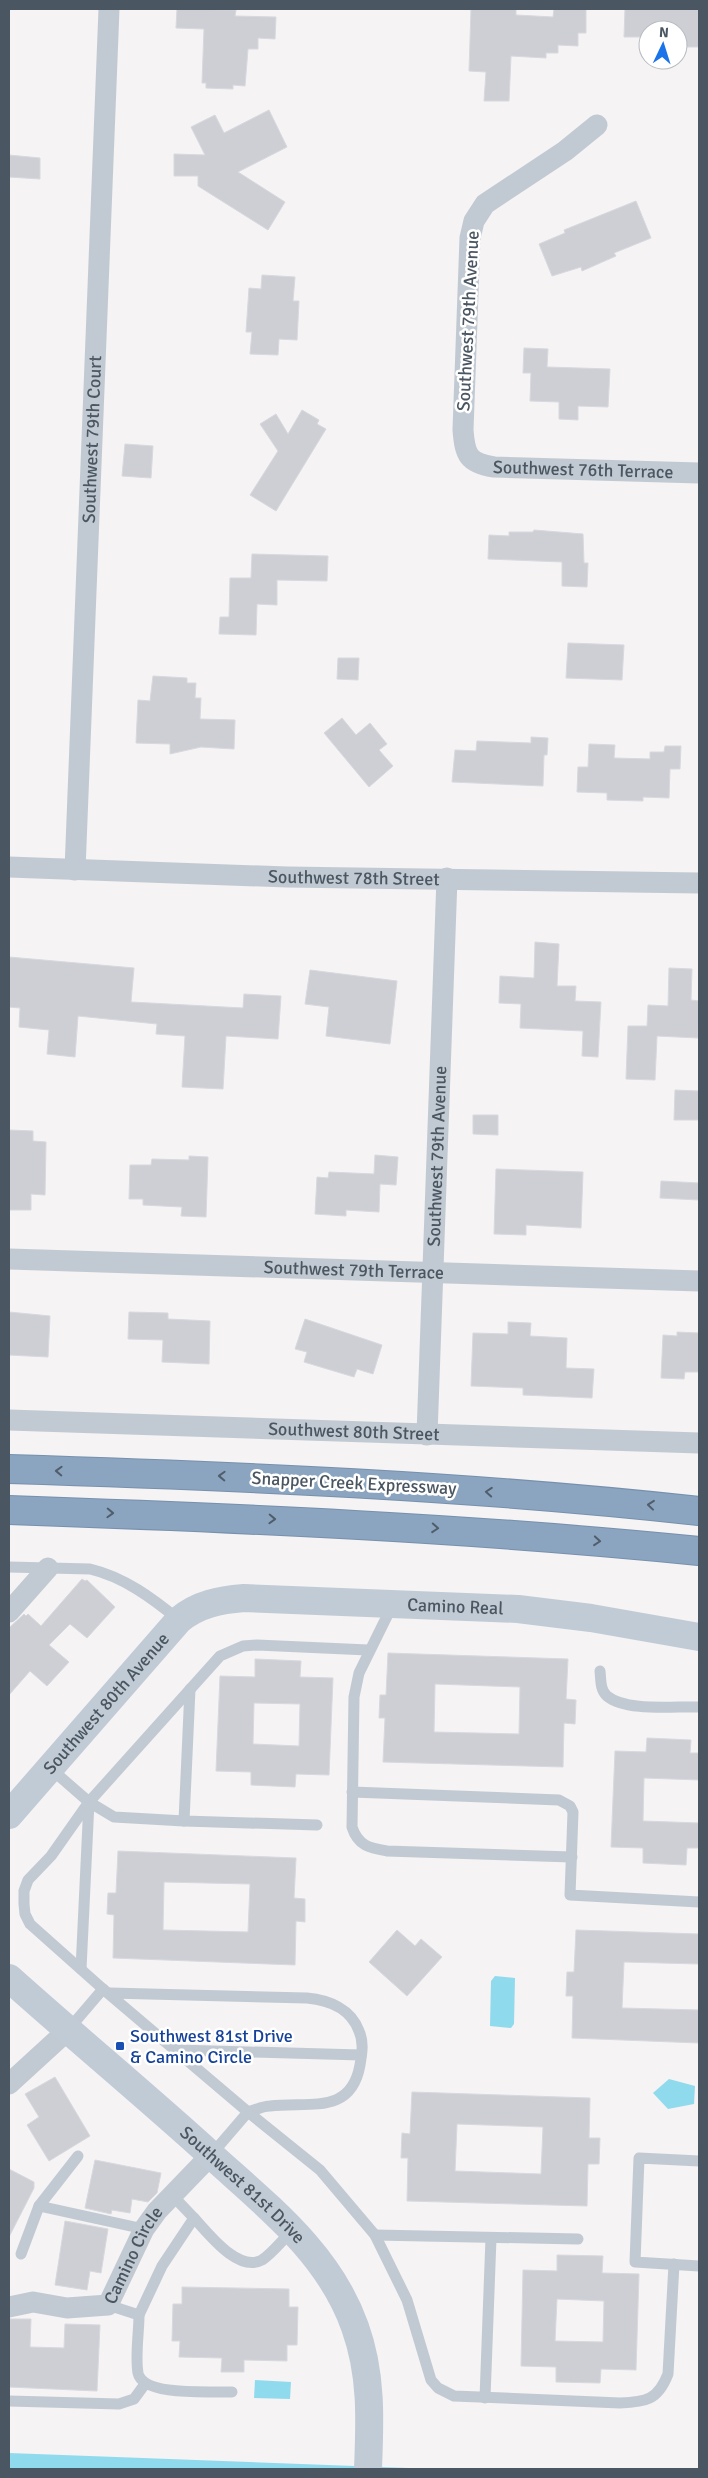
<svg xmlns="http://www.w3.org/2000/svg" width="708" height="2478" font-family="Signika,sans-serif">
<rect width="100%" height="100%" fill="#f5f3f3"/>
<g fill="#90daee">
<polygon points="495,1976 515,1978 514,2024 511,2028 490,2026 491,1981"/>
<polygon points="669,2079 695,2086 694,2104 668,2109 653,2093"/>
<polygon points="255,2380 291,2382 290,2399 254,2398"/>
<polygon points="9,2453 435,2469 9,2469"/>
</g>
<g fill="#cdcfd5" stroke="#d7d9de" fill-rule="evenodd">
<polygon points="177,9 236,10 235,16 276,17 275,39 258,38 258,49 248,49 245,86 233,85 233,89 206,88 206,83 202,83 204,29 176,28"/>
<polygon points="471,9 516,9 516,15 553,17 554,9 586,9 586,33 578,33 578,46 558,45 558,53 546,53 546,58 511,56 509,101 484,101 486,72 469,71"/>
<polygon points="625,9 699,9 699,47 683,47 683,38 678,38 678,30 648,30 648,37 624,37"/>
<polygon points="269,110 287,147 238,172 285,202 268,230 198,186 198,176 174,176 174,154 205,155 191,127 215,115 224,133"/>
<polygon points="9,155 40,158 40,179 9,177"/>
<polygon points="636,201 651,238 614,253 616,256 582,271 581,267 552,276 539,244 565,233 564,230"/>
<polygon points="262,275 295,277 293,301 299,301 297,340 279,339 278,355 250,354 252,332 246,332 249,288 261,289"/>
<polygon points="524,348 548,349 547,367 610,369 608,407 578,406 578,420 559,419 559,402 530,401 531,373 523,373"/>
<polygon points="302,410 319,420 317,424 326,429 276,511 250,495 278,451 260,424 276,414 288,434"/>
<polygon points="125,444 153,446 151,478 122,476"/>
<polygon points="534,530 583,534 584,563 588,563 587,587 562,586 562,562 488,559 489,535 509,536 509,532 533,532"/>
<polygon points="252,554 328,556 327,581 277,580 277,605 257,604 256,635 219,634 220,617 229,617 230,578 251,578"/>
<polygon points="568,643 624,645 622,680 566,678"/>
<polygon points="338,658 359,658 358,680 337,679"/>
<polygon points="153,676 187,678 187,683 196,683 195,698 201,698 200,719 235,720 234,749 201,747 170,754 170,744 136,743 138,700 150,701"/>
<polygon points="342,718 356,735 370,723 387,744 379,750 393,766 369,787 324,733"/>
<polygon points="531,737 548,738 547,755 544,755 543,786 452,782 455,750 476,751 477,741 531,743"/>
<polygon points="589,744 615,745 614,758 650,759 650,752 664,752 665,746 681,746 680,769 670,769 669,798 643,797 643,801 607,800 607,793 577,792 578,767 588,767"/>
<polygon points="535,942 559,944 557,986 576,986 575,1001 601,1002 598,1057 582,1056 583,1031 520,1028 521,1004 499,1003 500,976 534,978"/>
<polygon points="9,957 134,968 131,1002 243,1008 244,994 281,996 278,1039 226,1036 223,1089 182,1087 185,1036 156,1034 157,1024 78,1016 75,1057 47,1054 49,1030 19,1027 20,1008 9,1007"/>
<polygon points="669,968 692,969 691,1000 699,1001 698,1038 657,1036 655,1080 626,1079 628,1026 647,1026 648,1005 668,1006"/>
<polygon points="310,970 397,981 390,1044 326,1036 329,1007 305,1004"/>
<polygon points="675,1090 699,1091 699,1120 674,1120"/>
<polygon points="473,1115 498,1115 498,1135 473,1134"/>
<polygon points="9,1130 33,1131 33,1141 46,1142 45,1195 31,1194 31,1210 9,1210"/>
<polygon points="375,1155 398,1157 396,1185 380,1184 379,1212 346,1210 346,1216 315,1214 317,1177 328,1178 329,1172 374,1174"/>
<polygon points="189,1156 208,1157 206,1217 181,1216 182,1207 143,1205 143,1199 129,1199 130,1165 151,1165 152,1159 189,1160"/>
<polygon points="496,1169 583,1172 581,1228 526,1225 526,1235 494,1234"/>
<polygon points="661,1181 699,1183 699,1200 660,1198"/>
<polygon points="9,1312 50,1316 48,1357 9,1355"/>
<polygon points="129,1312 168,1313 168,1319 210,1321 209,1364 162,1362 163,1340 128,1339"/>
<polygon points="305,1319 382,1345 373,1374 357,1369 354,1377 304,1362 307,1352 295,1349"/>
<polygon points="508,1322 531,1323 530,1336 567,1338 566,1368 594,1369 592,1398 523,1395 523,1388 471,1386 473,1333 508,1334"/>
<polygon points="677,1332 699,1333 699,1372 685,1372 684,1379 661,1378 663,1335 677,1336"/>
<polygon points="82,1579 85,1581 87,1580 115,1607 87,1638 70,1624 49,1645 69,1662 47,1686 30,1671 9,1695 9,1628 24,1614 26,1616 28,1614 41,1626"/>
<path d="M388 1653 568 1659 566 1699 576 1700 575 1724 564 1723 563 1767 383 1762 385 1718H379L380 1695H386ZM435 1684 520 1687 519 1734 434 1732Z"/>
<path d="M255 1659 301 1661 300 1677 333 1678 329 1775 296 1774 295 1787 251 1785V1772L216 1771 220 1676 255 1677ZM254 1703 300 1704 299 1746 253 1744Z"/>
<polygon points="647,1738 691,1740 690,1753 699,1753 699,1780 644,1778 643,1821 699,1823 699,1848 687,1848 686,1865 643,1863 643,1848 611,1847 615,1751 646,1752"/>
<path d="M118 1851 296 1858 294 1898 305 1899V1922L296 1921 295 1965 113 1958 114 1915 107 1914 108 1893H116ZM164 1882 250 1884 248 1932 163 1930Z"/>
<polygon points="397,1930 415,1946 421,1939 442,1957 407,1996 369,1962"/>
<polygon points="576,1930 699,1934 699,1964 624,1962 622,2008 699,2010 699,2043 572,2038 573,1996 566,1996 567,1972 574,1972"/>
<polygon points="55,2077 90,2136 49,2161 27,2125 39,2117 25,2094"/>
<path d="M412 2092 590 2098 589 2138H600L599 2164H588L587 2206 407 2201 408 2158H401L402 2133 410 2134ZM457 2124 543 2127 541 2174 455 2171Z"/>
<polygon points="95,2160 161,2173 157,2193 148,2202 132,2199 130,2213 112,2210 111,2214 85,2208"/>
<polygon points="9,2169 34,2182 34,2188 9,2237"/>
<polygon points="65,2221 108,2229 101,2273 90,2271 87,2290 55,2285"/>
<path d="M557 2255 603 2256 602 2273 639 2274 636 2370 601 2369 600 2383 556 2382V2367L521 2366 523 2270 557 2271ZM557 2299 604 2301 603 2342 555 2341Z"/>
<polygon points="182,2287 289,2289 289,2307 298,2307 297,2345 287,2345 287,2361 244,2360 244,2372 221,2372 222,2358 179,2357 180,2341 172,2341 173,2304 182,2304"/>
<polygon points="9,2319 31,2319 30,2347 64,2348 65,2324 100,2325 97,2391 9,2387"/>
</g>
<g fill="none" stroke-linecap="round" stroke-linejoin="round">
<defs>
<g id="highway">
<path d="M9 1469C239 1476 470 1486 699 1511"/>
<path d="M9 1510C240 1518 469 1528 699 1551"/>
</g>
</defs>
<use href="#highway" stroke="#7690ad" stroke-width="30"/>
<g stroke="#c1cad2" stroke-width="11">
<path d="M9 1567 90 1569C124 1577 152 1598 179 1620"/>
<path d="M393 1604 359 1673 354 1697 352 1827C358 1846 370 1848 387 1851L572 1857"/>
<path d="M600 1671C601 1680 600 1690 607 1696 626 1712 675 1706 699 1707"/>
<polyline points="50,1768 89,1802 81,1969"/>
<polyline points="352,1792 559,1800 570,1806 573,1812 570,1895 699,1902"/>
<polyline points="89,1802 114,1817 184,1821 317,1825"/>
<polyline points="184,1821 190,1689"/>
<path d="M110 1993 307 1998C329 2000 351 2009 359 2031 364 2042 362 2053 360 2065 351 2116 308 2101 270 2106 263 2106 255 2110 248 2112"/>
<polyline points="68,2030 103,1989"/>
<polyline points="177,2050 361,2055"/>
<path d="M248 2112 320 2170 375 2235 407 2300 431 2380 438 2388 454 2396 620 2403C646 2402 658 2400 668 2374L674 2264"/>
<polyline points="211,2155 248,2112 103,1989 30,1924 25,1914 24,1904 24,1891 28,1880 51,1856 89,1802 220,1656 243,1646 257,1645 368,1650"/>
<polyline points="699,2161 639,2158 635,2262 699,2266"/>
<polyline points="39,2206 144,2229"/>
<path d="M194 2218C208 2233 238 2273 262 2260 273 2253 283 2239 293 2230"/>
<polyline points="375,2235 578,2239"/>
<polyline points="21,2254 39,2206 78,2156"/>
<polyline points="108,2305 139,2315 162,2266 194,2218 172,2195"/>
<path d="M139 2315C139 2333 135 2356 138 2373 143 2397 212 2391 232 2392"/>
<polyline points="485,2398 491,2238"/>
<polyline points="9,2401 119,2404 134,2399 145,2384"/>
</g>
<g stroke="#c1cad2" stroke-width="21">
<path id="s1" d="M597 125 565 151 485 204 474 221 470 238 463 430C465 455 468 463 494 467L699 473"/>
<path id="s2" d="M9 867 287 877 699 883"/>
<path id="s3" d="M75 870 109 9"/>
<path id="s4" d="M9 1259 699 1281"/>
<path id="s5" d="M9 1420 699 1443"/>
<path id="s6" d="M427 1435 447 878"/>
<polyline points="9,1612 48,1568"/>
<polyline points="9,2084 68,2030"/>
<path id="s7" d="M9 2307 33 2302 67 2308 108 2305 144 2229 157 2211 211 2155"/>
</g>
<g stroke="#c1cbd6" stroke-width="28">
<path id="s8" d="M9 1815 179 1620C198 1604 220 1600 244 1598L518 1609 591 1618 699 1637"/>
<path id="s9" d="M9 1978C76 2038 145 2095 211 2155 267 2206 329 2253 355 2327 372 2374 370 2420 368 2469"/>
</g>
<use href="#highway" stroke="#8ba5c1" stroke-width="28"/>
</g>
<defs><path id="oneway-chevron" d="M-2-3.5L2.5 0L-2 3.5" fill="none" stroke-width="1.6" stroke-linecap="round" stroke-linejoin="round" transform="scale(1.25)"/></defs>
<g stroke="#505e6b">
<use href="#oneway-chevron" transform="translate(59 1471) rotate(-178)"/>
<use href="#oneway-chevron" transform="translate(222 1476) rotate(-178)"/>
<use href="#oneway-chevron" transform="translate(489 1492) rotate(-176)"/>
<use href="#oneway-chevron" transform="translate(651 1505) rotate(-174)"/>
<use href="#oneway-chevron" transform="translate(110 1513) rotate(2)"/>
<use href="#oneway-chevron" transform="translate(272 1519) rotate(2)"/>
<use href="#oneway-chevron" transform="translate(435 1528) rotate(4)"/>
<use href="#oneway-chevron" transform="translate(597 1541) rotate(5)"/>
</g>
<rect fill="#1a4fb4" stroke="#fff" stroke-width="2" x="115" y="2041" width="10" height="10" rx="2.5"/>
<g text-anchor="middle" stroke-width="5" stroke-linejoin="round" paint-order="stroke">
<g font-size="18" fill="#4a5661" stroke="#fff">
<text transform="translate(468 321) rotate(-87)" y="6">Southwest 79th Avenue</text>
<text dy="6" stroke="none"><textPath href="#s3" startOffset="431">Southwest 79th Court</textPath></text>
<text dy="6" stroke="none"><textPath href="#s1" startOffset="511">Southwest 76th Terrace</textPath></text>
<text dy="6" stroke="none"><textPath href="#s2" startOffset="345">Southwest 78th Street</textPath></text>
<text dy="6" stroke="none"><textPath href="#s6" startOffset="279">Southwest 79th Avenue</textPath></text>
<text dy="6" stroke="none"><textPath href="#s4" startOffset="345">Southwest 79th Terrace</textPath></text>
<text dy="6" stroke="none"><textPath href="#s5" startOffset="345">Southwest 80th Street</textPath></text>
<text transform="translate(354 1483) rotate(3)" y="6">Snapper Creek Expressway</text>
<text dy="6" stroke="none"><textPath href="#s8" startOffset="540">Camino Real</textPath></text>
<text dy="6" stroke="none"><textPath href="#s8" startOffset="148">Southwest 80th Avenue</textPath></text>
<text dy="6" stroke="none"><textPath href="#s9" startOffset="312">Southwest 81st Drive</textPath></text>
<text dy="6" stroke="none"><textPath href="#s7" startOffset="156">Camino Circle</textPath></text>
</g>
<g font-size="18" fill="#164399" stroke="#fff" text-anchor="start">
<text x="130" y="2042">Southwest 81st Drive<tspan x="130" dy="21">&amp; Camino Circle</tspan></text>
</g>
</g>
<rect width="708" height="2478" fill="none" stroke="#4a5661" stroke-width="20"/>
<g transform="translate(663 45) rotate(4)"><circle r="24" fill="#ffffff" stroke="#b7bbc0"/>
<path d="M0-4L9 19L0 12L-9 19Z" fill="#1a73e8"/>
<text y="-8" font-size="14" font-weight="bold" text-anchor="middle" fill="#4a5661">N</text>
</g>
</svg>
